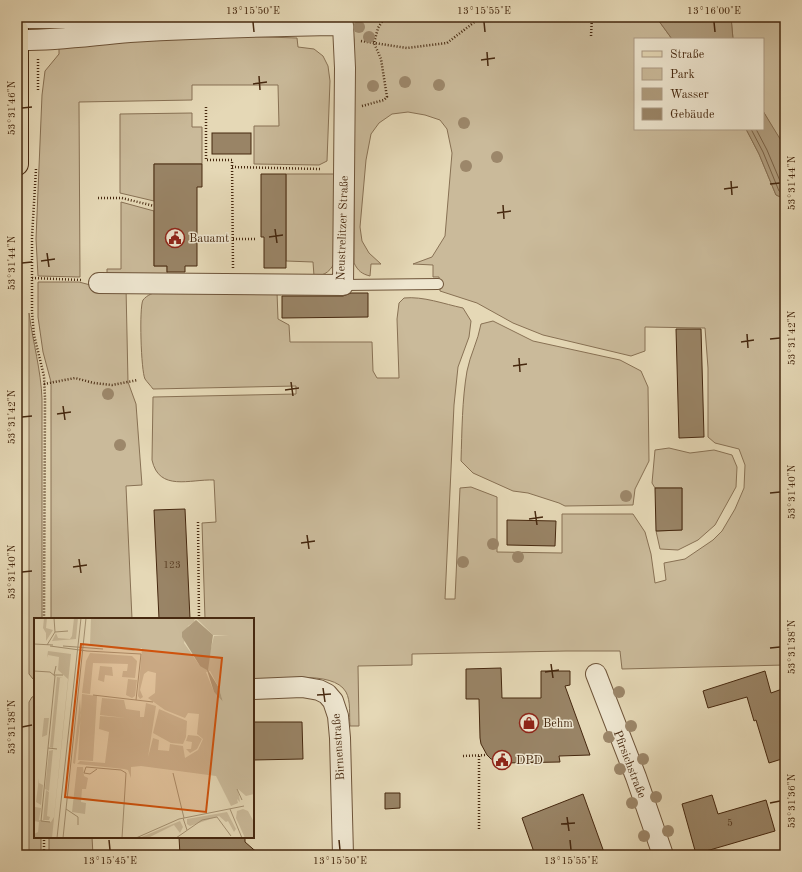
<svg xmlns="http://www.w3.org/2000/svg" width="802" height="872" font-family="'Old Standard TT',serif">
<rect width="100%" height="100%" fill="#e5d8b6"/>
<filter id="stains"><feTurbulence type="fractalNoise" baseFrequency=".005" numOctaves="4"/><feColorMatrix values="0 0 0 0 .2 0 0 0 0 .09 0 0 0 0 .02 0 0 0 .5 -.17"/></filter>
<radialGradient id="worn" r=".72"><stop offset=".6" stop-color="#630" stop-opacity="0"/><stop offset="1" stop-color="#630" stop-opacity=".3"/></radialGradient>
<g fill="#caba9a" stroke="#887154">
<path d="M351 17H656L672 39H635V129H746L759 154 776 195 785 199V665L622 669 620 651H566L412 654V665L358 666 359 726H350C349 715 351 701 346 692 333 669 275 680 253 680V619H205L202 523 216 522 214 480C190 479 159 492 152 460L153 397 296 394V386L153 389C151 386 147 382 145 379 141 371 139 307 143 300 147 295 153 293 159 291L277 292 278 319 289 325 290 342H372L373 371 377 378H399L397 319 399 303 404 298C423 296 444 304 463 308L471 321 469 337 458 367 454 405 445 599H455L460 488 471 487 497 497V552L562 553V514H633L645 532 651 554 655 583 666 580 664 563 685 559 713 540 722 531 735 509 744 488 745 465 739 449 715 443 708 437V368L705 328 645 327V351L631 356 543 335 513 323 477 303 440 291 439 277H433V265L413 264 432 257 445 236 452 153 447 129 440 120 425 115 408 112 392 114 379 123 371 134 366 160 360 227 362 241 369 253 381 264H371L370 276C362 274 358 271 354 263V40Z"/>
<polygon points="731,17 785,17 785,147 781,143 763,111 763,39 733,39"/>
<polygon points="206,35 297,38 298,47 314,49 323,56 328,66 330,81 327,161 319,165 254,164 254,126 279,126 278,85 192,85 192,100 79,102 80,277 38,276 36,239 42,95 45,71 59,54 59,47"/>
<polygon points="192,113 192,127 202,127 202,164 154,164 154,201 120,193 120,114"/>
<path d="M286 174H337L336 260C331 270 326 276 314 276L313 262 286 261Z"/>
<polygon points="121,202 154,211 154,266 167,266 167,278 107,277 107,269 121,269"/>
<polygon points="38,282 79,282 98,287 126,287 128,382 136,404 142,485 126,486 132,619 51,619 51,382 43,352 38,317"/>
<path d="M29 313C33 343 41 370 42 399V619H35V680L33 679 29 674Z"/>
<path d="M493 321 533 341 620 360 641 371 648 387 649 461 635 489 633 505 565 506 559 503 528 493 513 491 473 473 461 461C462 431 462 400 467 371 470 355 478 341 481 324Z"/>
<polygon points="669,448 690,453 714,450 732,455 737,467 736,487 715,525 698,540 678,550 660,549 656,531 682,530 682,488 655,488 652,483 655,450"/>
<polygon points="35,696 35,837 41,837 41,855 29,855 29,702 32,697"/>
<polygon points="49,837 92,837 93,855 49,855"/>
</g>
<g fill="#af9c7d" stroke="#856e51">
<polygon points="656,17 731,17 733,39 672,39"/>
<polygon points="763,111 785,147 785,199 776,195 759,154 746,129 763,129"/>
</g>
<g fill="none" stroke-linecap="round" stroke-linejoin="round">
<g stroke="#7a6246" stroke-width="1">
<polyline points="751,129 763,152 779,191 785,195"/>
<polyline points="756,129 767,150 783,188 785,189"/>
</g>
</g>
<g fill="#998466" stroke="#46280f">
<rect x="212" y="133" width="39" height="21"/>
<polygon points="154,164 202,164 202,187 197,187 197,266 185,266 185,272 167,272 167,266 154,266"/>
<polygon points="261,174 286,174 286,268 264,268 264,237 261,237"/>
<polygon points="351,293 368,293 368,317 282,318 282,296 343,296"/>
<polygon points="676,329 701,329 704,437 679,438"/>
<polygon points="655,488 682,488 682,530 656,531"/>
<polygon points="185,509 190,619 159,619 154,510"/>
<polygon points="507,520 556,521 555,546 507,545"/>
<polygon points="501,668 502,698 541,698 541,671 570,671 570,685 565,686 590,755 559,756 560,762 504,763 491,759 487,755 481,744 480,738 479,699 466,699 466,669"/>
<polygon points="765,671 771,693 785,688 785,758 769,763 756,720 754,721 747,697 708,708 703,691"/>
<polygon points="253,722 302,722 303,759 253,760"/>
<polygon points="385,793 400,793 400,808 385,809"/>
<polygon points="583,794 605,855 535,855 522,818"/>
<polygon points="712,795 718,814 766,800 775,831 696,854 682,804"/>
<polygon points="179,837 245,837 245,842 260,855 180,855"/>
</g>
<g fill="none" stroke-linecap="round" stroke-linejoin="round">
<defs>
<polyline id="service" points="343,285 438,284"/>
<g id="minor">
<polyline points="17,18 163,18"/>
<path d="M17 40C55 41 92 35 130 32 201 28 272 26 343 25L345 68 343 285 99 283"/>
<polyline points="596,674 636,777 663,855"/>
<polyline points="253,689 302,687 319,690 327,694 333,701 338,716 340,738 343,855"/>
</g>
<polyline id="primary" points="17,30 17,164"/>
</defs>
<use href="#service" stroke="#6e5439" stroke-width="12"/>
<use href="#minor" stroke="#6e5439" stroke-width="22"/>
<use href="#primary" stroke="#46280f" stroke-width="24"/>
<g stroke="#46280f" stroke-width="2.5" stroke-dasharray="1 2" stroke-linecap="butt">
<polyline points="591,36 592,17"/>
<polyline points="361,41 407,48 447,43 481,17"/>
<polyline points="38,90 38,57"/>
<polyline points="362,106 384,100 387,97 381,59 374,43 378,28 385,17"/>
<polyline points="206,107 206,160 232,160 233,268"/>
<polyline points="232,167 320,169"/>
<polyline points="36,169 32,237 32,312 34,335 44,376 45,398 44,619"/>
<polyline points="98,198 122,198 154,206"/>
<polyline points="233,239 255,239"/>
<polyline points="32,278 81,280"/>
<polyline points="44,384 75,378 94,383 112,385 138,380"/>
<polyline points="198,522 199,619"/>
<polyline points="463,756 487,755"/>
<polyline points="479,756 479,831"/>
<polyline points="44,837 44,855"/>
<polyline points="708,850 709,855"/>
</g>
<use href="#service" stroke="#eee6d0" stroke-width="10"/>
<use href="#minor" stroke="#eee6d0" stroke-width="20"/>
<use href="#primary" stroke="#e5d8b6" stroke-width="22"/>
</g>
<g fill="#9c876a">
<circle cx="359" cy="27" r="6"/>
<circle cx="369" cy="37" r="6"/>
<circle cx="405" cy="82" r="6"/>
<circle cx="439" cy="85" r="6"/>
<circle cx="373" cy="86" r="6"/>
<circle cx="464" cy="123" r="6"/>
<circle cx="497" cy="157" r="6"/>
<circle cx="466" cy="166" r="6"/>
<circle cx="108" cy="394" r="6"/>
<circle cx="120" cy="445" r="6"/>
<circle cx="626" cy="496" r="6"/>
<circle cx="493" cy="544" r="6"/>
<circle cx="518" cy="557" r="6"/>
<circle cx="463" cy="562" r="6"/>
<circle cx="619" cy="692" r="6"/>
<circle cx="631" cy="726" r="6"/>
<circle cx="609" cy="737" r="6"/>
<circle cx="643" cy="759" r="6"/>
<circle cx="620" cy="769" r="6"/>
<circle cx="656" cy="797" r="6"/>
<circle cx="632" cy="803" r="6"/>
<circle cx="668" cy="831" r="6"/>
<circle cx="644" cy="836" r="6"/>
</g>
<path fill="none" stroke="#46280f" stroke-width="1.5" d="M253 22 254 32M484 22 485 32M714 22 715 32M487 52 488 66M481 60 495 58M259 76 260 90M253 84 267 82M22 108 32 107M731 181 732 195M770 184 780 183M724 189 738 187M503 205 504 219M497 213 511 211M275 229 277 243M269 237 283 235M47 253 49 267M41 261 55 259M22 263 32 262M747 334 748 348M770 339 780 338M741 342 754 340M519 358 520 372M513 366 527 364M291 382 293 396M285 390 299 388M63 406 65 420M57 414 71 412M22 417 32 416M770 493 780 492M535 511 537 525M529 519 543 517M307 535 309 549M301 543 315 541M79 559 81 573M73 567 87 565M22 572 32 571M770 648 780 647M551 664 553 678M545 672 559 670M323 688 325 702M317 695 331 694M22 727 32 725M770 803 780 801M567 817 569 831M561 824 575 823M109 840 110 850M339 840 340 850M570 840 571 850"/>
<defs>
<symbol id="civic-ring" viewBox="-11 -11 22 22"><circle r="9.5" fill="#eee6d0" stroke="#8f2418" stroke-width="1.5"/><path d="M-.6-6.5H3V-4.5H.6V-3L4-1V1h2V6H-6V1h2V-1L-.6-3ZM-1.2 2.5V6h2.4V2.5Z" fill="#8f2418"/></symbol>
<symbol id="shop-ring" viewBox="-11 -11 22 22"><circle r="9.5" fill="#eee6d0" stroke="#8f2418" stroke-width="1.5"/><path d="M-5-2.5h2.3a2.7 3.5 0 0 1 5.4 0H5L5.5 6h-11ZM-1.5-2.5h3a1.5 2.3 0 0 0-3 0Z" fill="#8f2418"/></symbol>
</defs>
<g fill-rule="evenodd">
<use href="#civic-ring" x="164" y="227" width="22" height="22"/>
<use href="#shop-ring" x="518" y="712" width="22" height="22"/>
<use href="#civic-ring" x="491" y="749" width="22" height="22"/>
</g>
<g text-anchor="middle" stroke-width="3" stroke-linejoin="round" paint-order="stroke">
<g font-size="10" fill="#5b3f25">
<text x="172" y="568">123</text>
<text x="730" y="826">5</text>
</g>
<g font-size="12" fill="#46280f" stroke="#eee6d0">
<text transform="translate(342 228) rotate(-88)" y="4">Neustrelitzer Straße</text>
<text transform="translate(338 747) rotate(-94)" y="4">Birnenstraße</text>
<text transform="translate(630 764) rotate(69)" y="4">Pfirsichstraße</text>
</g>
<g font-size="12" fill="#46280f" stroke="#eee6d0" text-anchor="start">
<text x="189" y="242">Bauamt</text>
<text x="543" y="727">Behm</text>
<text x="516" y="764">DPD</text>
</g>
</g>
<g transform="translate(34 618)">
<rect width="220" height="220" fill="#e5d8b6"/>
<path d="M10 0H13L12 10 19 12 12 23V15L9 10ZM40 0H44L42 21 18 23 22 15 24 20 36 21 38 18ZM57 0H161L160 4 154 8 150 25 166 48 175 38 180 18 195 17H179L162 0H220V176L212 178 204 171 206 184 203 181 204 185 197 188 182 158 107 148 97 149V160L94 152 90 151 43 146 46 143 71 145 75 114 65 111 66 98 92 100 66 97 68 80 90 82 92 91 106 93V99H110L112 85 122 88 114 139 119 120 125 122 124 132 135 133 136 126 149 128 151 140 164 132 169 121 163 116 165 96 154 95 151 100 131 92 114 80 121 75 122 55 114 53 110 56 106 72 109 79 106 81 104 78 108 30 99 33 56 27ZM176 53 185 70 189 84 180 74 172 54ZM14 33 37 36 18 220H0V216L4 214 5 204 0 203 1 189 7 190 5 202 17 204 20 199 34 61 24 52 25 39 14 37 13 40ZM56 35 98 38 103 43 101 60 88 59 89 53H93L94 46 59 45 56 76 48 75 52 43ZM66 48 78 49 79 58 71 57 70 64 64 62ZM23 59 29 60H26L19 130 16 129ZM94 61 103 62 101 78 98 80 92 77ZM48 76 63 78 59 143 44 142ZM46 81 47 97 41 146 39 145ZM125 91 153 103 152 119 149 126 137 125 119 115ZM10 100H15L13 117 8 119ZM154 117 164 118 168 121 163 131 156 135 152 131H157L158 124 152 123ZM19 132 15 173 11 171 15 133ZM43 149H49L50 158 54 160 52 171H48L47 184 52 185 51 196 38 194ZM5 160V165L9 167 7 187 2 184ZM12 172 15 174 13 198 16 199 15 202H9ZM209 191 214 193 220 204V220H211L202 200 203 193ZM193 194 202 211 200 214 194 203 192 204 185 198 156 208 153 206V201ZM146 203 149 209 146 215 140 207 114 220H105Z" fill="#caba9a" fill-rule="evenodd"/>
<path d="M162 2 179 17 174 52 185 70 189 84 180 74 173 52 166 48 148 19V14Z" fill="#af9c7d"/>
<path fill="none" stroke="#a59273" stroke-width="1" d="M21 14 34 13M0 26 19 27M13 27 21 14 20 0M16 28 53 33 107 36 102 82 59 77M29 28 69 31M22 48 20 57H29M0 53 16 54 21 58 14 130 23 131M102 82 119 84M14 130 7 203 16 204M63 151 56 156 50 155 52 149 87 152 92 155 88 220M139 155 150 200M203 171 208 182M32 191 44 199V207M196 191 208 220M149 200 153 212M23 220 47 0M29 220 52 0M102 220 145 201 210 188M142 220 168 202 183 199 197 218"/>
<path fill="#d0520c" fill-opacity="0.15" stroke="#d0520c" stroke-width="2" d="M47 26 188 40 172 194 31 179Z"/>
<rect width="220" height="220" fill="none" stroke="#46280f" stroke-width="2"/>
</g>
<rect width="802" height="872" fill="none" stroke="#e5d8b6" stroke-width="44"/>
<rect x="634" y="38" width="130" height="92" fill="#eee6d0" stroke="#ab9a83"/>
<rect x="642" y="51" width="20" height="6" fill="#e5d8b6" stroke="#ab9a83"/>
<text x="670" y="58" font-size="12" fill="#46280f">Straße</text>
<rect x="642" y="68" width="20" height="12" fill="#caba9a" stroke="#ab9a83"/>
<text x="670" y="78" font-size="12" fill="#46280f">Park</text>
<rect x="642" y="88" width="20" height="12" fill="#af9c7d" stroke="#ab9a83"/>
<text x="670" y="98" font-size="12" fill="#46280f">Wasser</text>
<rect x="642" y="108" width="20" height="12" fill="#998466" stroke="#ab9a83"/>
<text x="670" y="118" font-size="12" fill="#46280f">Gebäude</text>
<rect x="22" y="22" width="758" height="828" fill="none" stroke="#46280f" stroke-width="1.5"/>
<g font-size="10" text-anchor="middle" fill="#46280f">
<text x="253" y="14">13°15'50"E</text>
<text x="484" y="14">13°15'55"E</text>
<text x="714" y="14">13°16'00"E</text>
<text transform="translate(11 108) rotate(-90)" y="4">53°31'46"N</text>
<text transform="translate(791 183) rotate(-90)" y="4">53°31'44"N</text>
<text transform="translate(11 263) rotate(-90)" y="4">53°31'44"N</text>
<text transform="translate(791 338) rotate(-90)" y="4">53°31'42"N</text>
<text transform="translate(11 417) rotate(-90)" y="4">53°31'42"N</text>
<text transform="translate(791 492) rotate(-90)" y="4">53°31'40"N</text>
<text transform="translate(11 572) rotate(-90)" y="4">53°31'40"N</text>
<text transform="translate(791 647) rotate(-90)" y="4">53°31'38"N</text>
<text transform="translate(11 727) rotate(-90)" y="4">53°31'38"N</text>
<text transform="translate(791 801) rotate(-90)" y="4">53°31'36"N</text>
<text x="110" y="864">13°15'45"E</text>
<text x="340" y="864">13°15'50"E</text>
<text x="571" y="864">13°15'55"E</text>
</g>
<rect width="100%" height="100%" filter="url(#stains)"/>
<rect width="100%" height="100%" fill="url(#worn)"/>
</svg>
